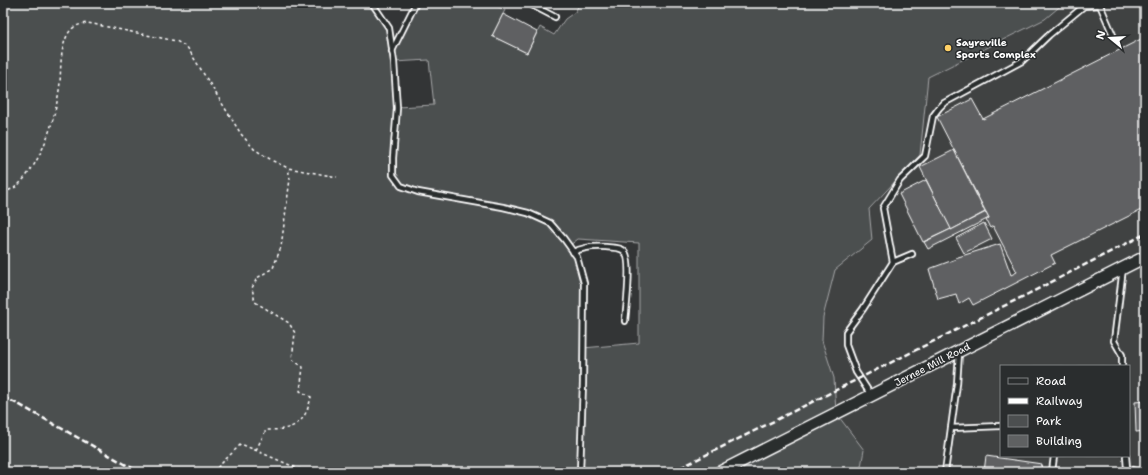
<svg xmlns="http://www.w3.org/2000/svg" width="1148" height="475" font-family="'Shantell Sans',sans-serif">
<rect width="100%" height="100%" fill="#333536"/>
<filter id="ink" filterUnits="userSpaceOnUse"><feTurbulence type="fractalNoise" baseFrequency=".025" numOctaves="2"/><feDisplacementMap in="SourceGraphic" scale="8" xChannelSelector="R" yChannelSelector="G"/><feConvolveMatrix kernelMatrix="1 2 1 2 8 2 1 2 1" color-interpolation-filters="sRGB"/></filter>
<g filter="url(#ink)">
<path fill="#404243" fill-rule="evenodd" d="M1064 3H1145V472H860L864 450 836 413 822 341 823 317 835 270 872 240 869 209 920 155 928 77 1045 19ZM1001 366H1129V456H1001Z"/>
<path fill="#4c4f50" stroke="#a6a7a8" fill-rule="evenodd" d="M3 3H372L389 28 392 50 416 3H490L505 10 492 36 527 53 540 27 554 35 565 19 575 12 580 3H1064L1045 19 928 77 920 155 869 209 872 240 835 270 823 317 822 341 834 378 836 413 864 450 860 472H3ZM429 60 434 105 397 107 394 62ZM578 239 639 243V343L583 348 584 283 577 257 569 246Z"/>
<g fill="#5f6162" stroke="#fff">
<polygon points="503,14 537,32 527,53 492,36"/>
<polygon points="1145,37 1145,208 1051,255 1055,263 973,305 969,298 959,304 956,294 938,299 929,269 956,259 955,258 1000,244 1011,275 1017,272 993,226 990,228 986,220 989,218 937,117 972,99 983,119"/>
<polygon points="954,150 985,212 951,230 920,167"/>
<polygon points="926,180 951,229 923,242 899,194"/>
<polygon points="986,212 989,218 928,249 924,242 951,229 951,230"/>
<polygon points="984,223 992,239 964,253 956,238"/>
<polygon points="1142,340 1145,340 1145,431 1136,432 1135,402 1145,401"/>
<polygon points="986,456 1042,464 1040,472 984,472"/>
</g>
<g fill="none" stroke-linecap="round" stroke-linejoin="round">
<defs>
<g id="service">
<polyline points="372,3 389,28 394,62 397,108 393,158 393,175 401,186 418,192 503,207 528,213 550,223 564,239 577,257 584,283 583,383 580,472"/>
<polyline points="528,3 555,17"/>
<polyline points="1100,5 1113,35"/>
<polyline points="392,51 416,3"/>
<path d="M573 252C584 247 594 246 606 247 612 248 620 247 624 251 633 258 626 309 625 321"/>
<polyline points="893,262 912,254"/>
<polyline points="1122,366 1122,355 1114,341 1123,268"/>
<polyline points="871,395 856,372 846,345 846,332 863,309 893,262 883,208 900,180 925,156 933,116 939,108 944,103 1022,61 1049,35 1084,6 1100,5 1102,3"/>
<polyline points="951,428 1001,426"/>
<polyline points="1126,456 1127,468 1139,472"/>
<polyline points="945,472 957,384 959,353"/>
<polyline points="1052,472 1054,456"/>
</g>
<polyline id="tertiary" points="720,472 1145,257"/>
</defs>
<use href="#service" stroke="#fff" stroke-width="8"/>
<use href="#tertiary" stroke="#fff" stroke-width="14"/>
<g stroke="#fff" stroke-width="1.5" stroke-dasharray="3 3" stroke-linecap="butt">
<path d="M3 193C7 191 13 189 17 186 43 162 56 117 60 83 61 67 60 48 68 34 72 26 80 24 88 23L176 41 187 47 241 134 254 149 273 161 288 168 337 177"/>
<path d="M256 450 266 430C293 430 305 425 311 397L300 391 303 367 292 359 295 333 289 323 255 302 252 288 257 278 273 268 281 247 290 179 288 168"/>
<polyline points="213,472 241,444 306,472"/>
</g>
<use href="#service" stroke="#2a2d2e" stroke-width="4.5"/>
<use href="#tertiary" stroke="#2a2d2e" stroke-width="11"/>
<g stroke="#fff" stroke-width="2.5" stroke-dasharray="6 3" stroke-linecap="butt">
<polyline points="3,397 18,404 139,472"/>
<polyline points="672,472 1028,294 1145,234"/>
</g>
</g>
</g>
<circle fill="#ffd166" stroke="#2a2d2e" stroke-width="1.5" cx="948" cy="48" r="4"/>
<g text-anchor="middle" stroke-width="3" stroke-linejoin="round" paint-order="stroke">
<g font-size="10" font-weight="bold" fill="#fff" stroke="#2a2d2e" text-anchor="start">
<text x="956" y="46">Sayreville<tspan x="956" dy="12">Sports Complex</tspan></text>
</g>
<g font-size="10" fill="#fff" stroke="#2a2d2e">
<text transform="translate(932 364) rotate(-27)" y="4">Jernee Mill Road</text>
</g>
</g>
<rect width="1148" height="475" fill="none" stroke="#2a2d2e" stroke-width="16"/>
<rect x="8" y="8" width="1132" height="459" fill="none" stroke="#fff" stroke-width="1.5" filter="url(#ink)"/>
<rect x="1000" y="365" width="130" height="92" fill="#2a2d2e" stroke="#7f8182"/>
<rect x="1008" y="378" width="20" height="6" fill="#2a2d2e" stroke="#7f8182"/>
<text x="1036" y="385" font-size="12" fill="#ffffff">Road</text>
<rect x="1008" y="398" width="20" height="6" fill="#ffffff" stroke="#7f8182"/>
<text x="1036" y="405" font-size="12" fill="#ffffff">Railway</text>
<rect x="1008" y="415" width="20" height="12" fill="#4c4f50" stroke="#7f8182"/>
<text x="1036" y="425" font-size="12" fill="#ffffff">Park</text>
<rect x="1008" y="435" width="20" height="12" fill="#5f6162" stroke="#7f8182"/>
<text x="1036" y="445" font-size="12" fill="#ffffff">Building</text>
<g transform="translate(1110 38) rotate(288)" stroke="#2a2d2e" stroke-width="3" paint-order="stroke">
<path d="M0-3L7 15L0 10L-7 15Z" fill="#ffffff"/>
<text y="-6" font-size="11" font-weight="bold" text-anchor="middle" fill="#ffffff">N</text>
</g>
</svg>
